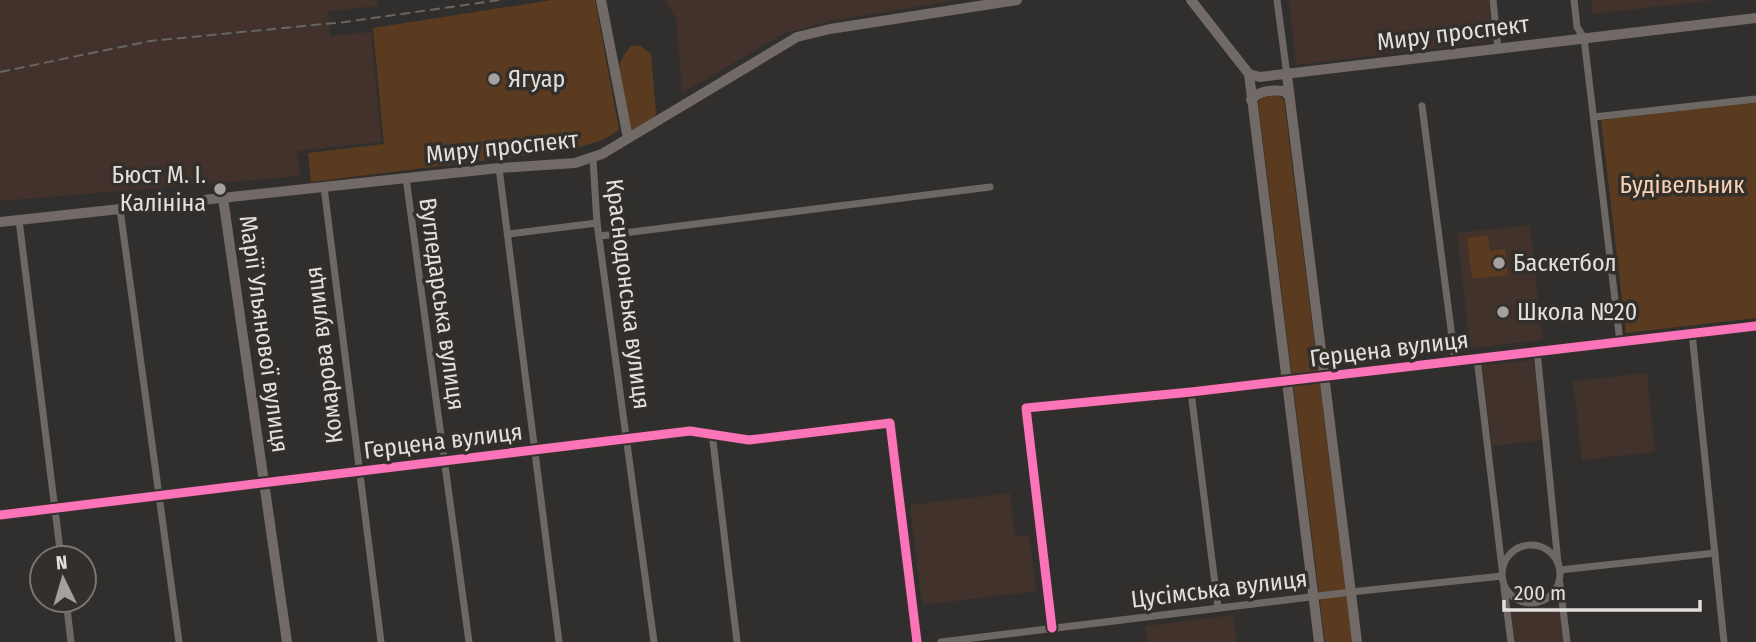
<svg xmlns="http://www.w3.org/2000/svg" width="1756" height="642" font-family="'Fira Sans Condensed',sans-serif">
<rect width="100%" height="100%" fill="#312f2d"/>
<g fill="#42322b">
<polygon points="0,0 377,0 378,6 328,11 330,36 371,32 381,142 297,151 300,176 0,201"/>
<polygon points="664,0 959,0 829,21 785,33 682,93 676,18"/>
<polygon points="1289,0 1489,0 1493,41 1296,65"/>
<polygon points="1591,0 1715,0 1593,14"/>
</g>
<g fill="#42322c">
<polygon points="1530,225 1543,340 1470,348 1457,233"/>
<polygon points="1533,360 1543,440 1492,446 1482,365"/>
<polygon points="1647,373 1655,452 1582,460 1573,381"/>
<polygon points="1010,493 1015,536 1029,535 1036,591 922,605 910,505"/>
<polygon points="1560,605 1564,642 1515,642 1511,610"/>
<polygon points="1233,615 1237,642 1147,642 1145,626"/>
</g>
<g fill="#5b3b1f">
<polygon points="552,0 595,0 619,130 603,140 568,150 311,182 308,153 384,144 373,28"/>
<path d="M631 46H641L651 54 656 114 650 122 633 131 626 127C620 97 608 71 631 46Z"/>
<polygon points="1279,95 1284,100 1352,642 1325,642 1258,102 1263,97"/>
<polygon points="1756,102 1756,318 1626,333 1601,120"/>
<polygon points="1488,235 1490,251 1505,249 1508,275 1472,279 1467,238"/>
</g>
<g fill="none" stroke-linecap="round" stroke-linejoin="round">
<g stroke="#6d6864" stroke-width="7">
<polyline points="1277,0 1287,75"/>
<polyline points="1493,0 1498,49"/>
<polyline points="1574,0 1577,27 1584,38 1620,342"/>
<polyline points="1422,106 1455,360"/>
<polyline points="1594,117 1756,99"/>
<polyline points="593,159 597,223 654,642"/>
<polyline points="499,168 559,642"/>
<polyline points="406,178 469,642"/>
<polyline points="324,187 381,642"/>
<polyline points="120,209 179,642"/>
<polyline points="19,220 61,558"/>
<polyline points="508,234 597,223"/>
<polyline points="600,236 990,187"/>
<polyline points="1692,333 1724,642"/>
<polyline points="1537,351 1558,563"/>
<polyline points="1477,358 1502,568"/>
<polyline points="1191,392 1218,608"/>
<polyline points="712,433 737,642"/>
<polyline points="0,515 690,431 749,440 890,423 917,642"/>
<circle cx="1531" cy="574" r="29"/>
<polyline points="1560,570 1715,553"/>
<polyline points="1560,584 1567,642"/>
<polyline points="1504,588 1511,642"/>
<polyline points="66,600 71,642"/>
<polyline points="1052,628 1026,408 1191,392 1756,326"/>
<polyline points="941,642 1351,592 1502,576"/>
</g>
<g stroke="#716a66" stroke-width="10">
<polyline points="601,0 628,138"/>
<polyline points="1191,0 1249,74 1260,77 1756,18"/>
<polyline points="1249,74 1319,642"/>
<polyline points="1287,75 1357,642"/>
<path d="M1251 100C1259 90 1272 90 1284 91L1289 96"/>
<polyline points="223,198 287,642"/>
<polyline points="0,222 499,168 575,163 602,154 797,37 830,29 1017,0"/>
</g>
<polyline stroke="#686562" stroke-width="2" stroke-dasharray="10 5" stroke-linecap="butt" points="0,72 150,41 345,22 500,0"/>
<defs>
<g id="cycleway">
<polyline points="0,515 690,431 749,440 890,423 917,642"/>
<polyline points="1052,628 1026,408 1191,392 1756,326"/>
</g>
</defs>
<use href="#cycleway" stroke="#332f2b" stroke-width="13"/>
<use href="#cycleway" stroke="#fb73b8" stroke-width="9"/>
</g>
<g fill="#a4a19f" stroke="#332f2b" stroke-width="2.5">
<circle cx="494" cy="79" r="7"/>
<circle cx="220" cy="189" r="7"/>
<circle cx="1499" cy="263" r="7"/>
<circle cx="1503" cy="312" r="7"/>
</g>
<g text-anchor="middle" stroke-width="7" stroke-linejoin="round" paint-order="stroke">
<g font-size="24" fill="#e2dfdd" stroke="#332f2b">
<text transform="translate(1453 33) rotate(-7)" y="8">Миру проспект</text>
<text transform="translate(502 147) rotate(-6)" y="8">Миру проспект</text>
<text transform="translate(628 294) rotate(83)" y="8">Краснодонська вулиця</text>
<text transform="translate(442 304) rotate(82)" y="8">Вугледарська вулиця</text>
<text transform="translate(264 334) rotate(82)" y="8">Марії Ульянової вулиця</text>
<text transform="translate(1389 349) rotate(-7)" y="8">Герцена вулиця</text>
<text transform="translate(324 355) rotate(-97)" y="8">Комарова вулиця</text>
<text transform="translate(443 441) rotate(-7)" y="8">Герцена вулиця</text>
<text transform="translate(1219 589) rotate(-7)" y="8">Цусімська вулиця</text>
</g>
<g font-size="24" fill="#e2dfdd" stroke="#332f2b" text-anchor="start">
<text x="508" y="87">Ягуар</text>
<text x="206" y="183" text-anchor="end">Бюст М. І.<tspan x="206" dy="28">Калініна</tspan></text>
<text x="1513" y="271">Баскетбол</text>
<text x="1517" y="320">Школа №20</text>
</g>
<g font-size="24" fill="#f9d1b3" stroke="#332f2b">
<text x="1682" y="193">Будівельник</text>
</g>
</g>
<g transform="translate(63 579) rotate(355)"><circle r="33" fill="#332f2b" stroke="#797572" stroke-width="2"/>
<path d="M0-5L12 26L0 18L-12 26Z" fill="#a4a19f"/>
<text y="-10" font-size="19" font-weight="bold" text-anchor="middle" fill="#e2dfdd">N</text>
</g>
<path d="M1504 600v10h196v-10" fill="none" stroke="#e2dfdd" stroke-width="3.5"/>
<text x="1514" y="600" font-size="21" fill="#e2dfdd" stroke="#332f2b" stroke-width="5" paint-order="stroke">200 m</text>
</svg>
